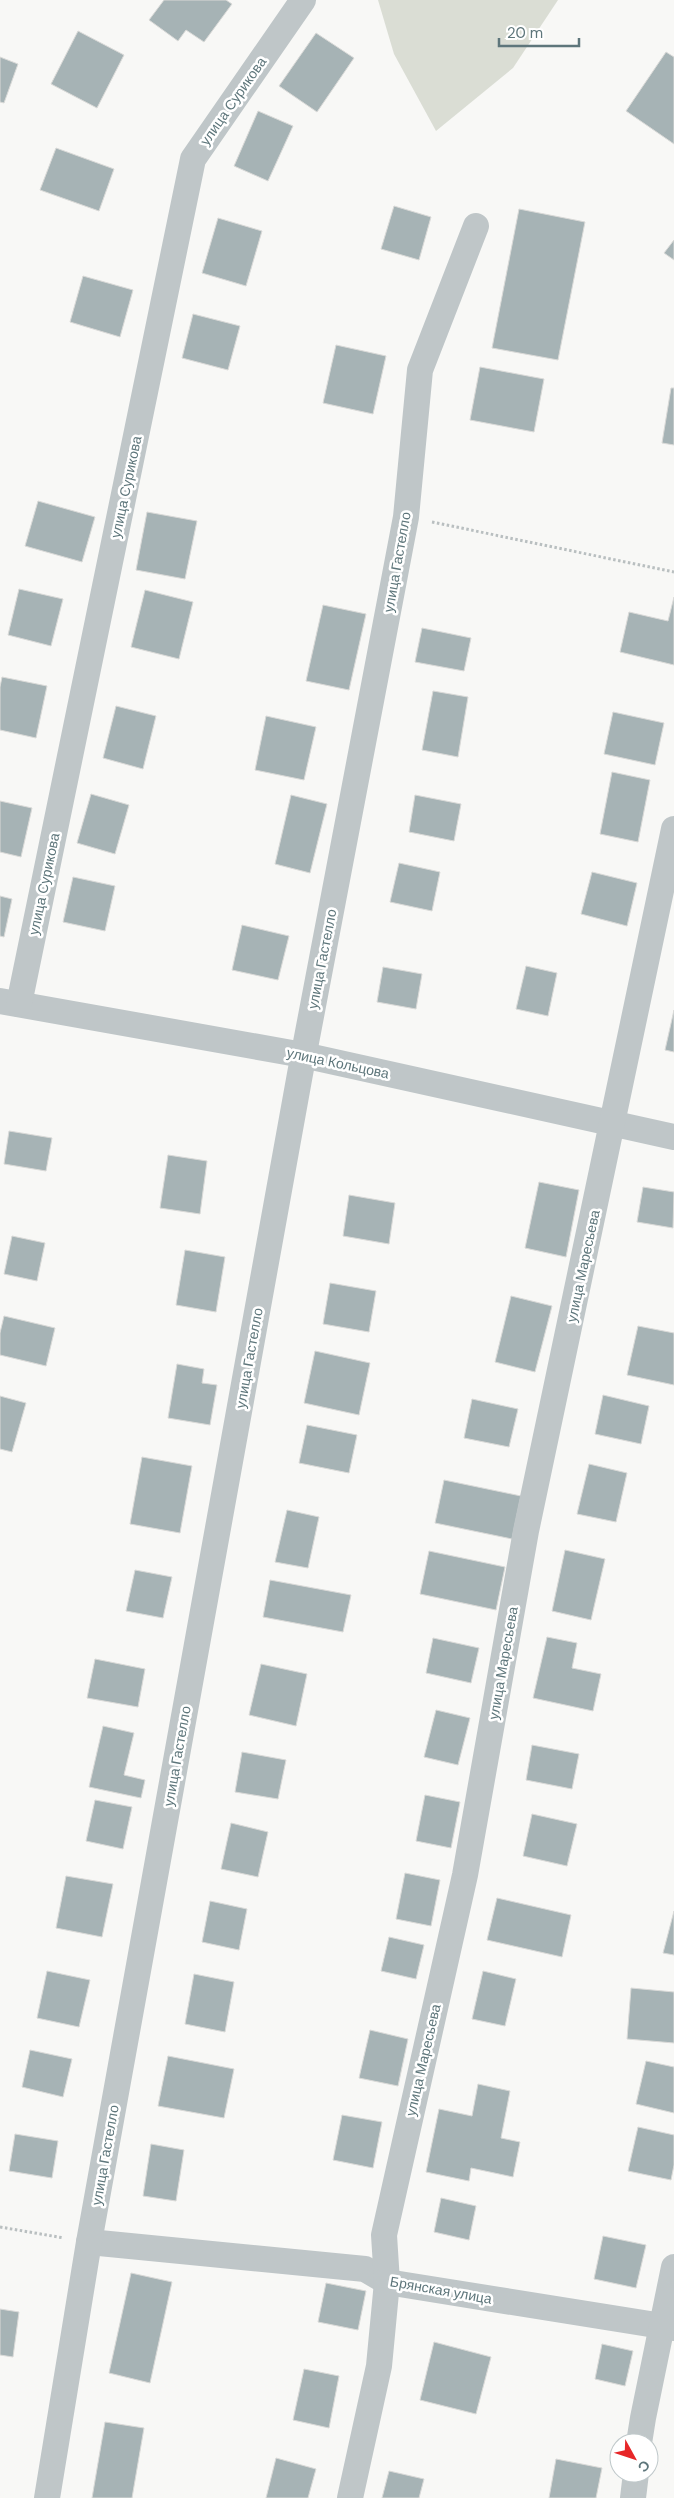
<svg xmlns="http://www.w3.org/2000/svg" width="674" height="2498" font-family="'DM Sans',sans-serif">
<rect width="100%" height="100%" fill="#f8f8f6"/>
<polygon fill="#daddd4" points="378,0 558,0 513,68 436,131 394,54"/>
<g fill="#a6b3b5" stroke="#dadad8">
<polygon points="164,0 226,0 232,4 204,42 186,30 178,41 149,20"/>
<polygon points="78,31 124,55 97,108 51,84"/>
<polygon points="316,33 354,58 317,112 279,86"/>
<polygon points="666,52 674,57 674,144 626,111"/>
<polygon points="0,57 18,64 4,103 0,102"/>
<polygon points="258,111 293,126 268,181 234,166"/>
<polygon points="56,148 114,169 99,211 40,190"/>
<polygon points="394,206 431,217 419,260 381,249"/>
<polygon points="519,209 585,222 558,360 492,348"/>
<polygon points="218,218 262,231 246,286 202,273"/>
<polygon points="674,240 674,260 664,253"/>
<polygon points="83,276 133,290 120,337 70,322"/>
<polygon points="193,314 240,326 228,370 182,358"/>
<polygon points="336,345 386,356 373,414 323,403"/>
<polygon points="480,367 544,379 534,432 470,420"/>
<polygon points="671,388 674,388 674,445 662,443"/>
<polygon points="38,501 95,517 82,562 25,546"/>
<polygon points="147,512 197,521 185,579 136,570"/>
<polygon points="19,589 63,599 51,646 8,635"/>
<polygon points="145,590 193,602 179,659 131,647"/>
<polygon points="674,597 674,665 620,652 629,612 668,621"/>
<polygon points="323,605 366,614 349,690 306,681"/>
<polygon points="422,628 471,638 464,671 415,662"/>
<polygon points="2,677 47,686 36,738 0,730 0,687"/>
<polygon points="433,691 468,697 458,757 422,750"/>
<polygon points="116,706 156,716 143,769 103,758"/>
<polygon points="613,712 664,723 655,765 604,754"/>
<polygon points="266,716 316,727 304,780 255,770"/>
<polygon points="612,772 650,780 638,842 600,834"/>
<polygon points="91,794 129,805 115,854 77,843"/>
<polygon points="291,795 327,804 310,873 275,864"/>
<polygon points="415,795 461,804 454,841 409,832"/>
<polygon points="0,801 32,808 21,857 0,852"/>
<polygon points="399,863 440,872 432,911 390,902"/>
<polygon points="592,872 637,883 627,926 581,914"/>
<polygon points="73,877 115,886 105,931 63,922"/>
<polygon points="0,896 12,899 4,937 0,936"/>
<polygon points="242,925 289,936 278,980 232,970"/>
<polygon points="526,966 557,973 548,1016 516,1009"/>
<polygon points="383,967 422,974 416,1009 377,1002"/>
<polygon points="674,1010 674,1052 665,1050"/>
<polygon points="9,1131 52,1138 46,1171 4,1164"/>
<polygon points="168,1155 207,1161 200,1214 160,1208"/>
<polygon points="539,1182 579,1190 566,1257 525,1248"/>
<polygon points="643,1187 674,1192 673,1228 637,1222"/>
<polygon points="349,1195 395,1203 389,1244 343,1236"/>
<polygon points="12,1236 45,1243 37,1281 4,1274"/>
<polygon points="185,1250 225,1257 216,1312 176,1305"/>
<polygon points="330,1283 376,1291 369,1332 323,1324"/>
<polygon points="511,1296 552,1306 535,1372 495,1362"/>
<polygon points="4,1316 55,1328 46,1366 0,1355 0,1333"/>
<polygon points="638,1326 674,1333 674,1385 627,1375"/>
<polygon points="315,1351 370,1363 359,1415 304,1403"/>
<polygon points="177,1364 204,1369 202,1383 217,1385 210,1425 168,1418"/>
<polygon points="603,1395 649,1406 641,1444 595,1434"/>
<polygon points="0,1396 26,1403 12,1452 0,1449"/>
<polygon points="472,1399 518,1409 509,1447 464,1438"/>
<polygon points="307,1425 357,1435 349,1473 299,1463"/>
<polygon points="142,1457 192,1466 180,1533 130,1524"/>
<polygon points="589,1464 627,1473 616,1522 577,1514"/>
<polygon points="444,1480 521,1496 512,1539 435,1523"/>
<polygon points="287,1510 319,1517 308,1568 275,1562"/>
<polygon points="565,1550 605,1559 591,1620 552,1611"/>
<polygon points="429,1551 505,1567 496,1610 420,1594"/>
<polygon points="135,1570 172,1577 163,1618 126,1611"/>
<polygon points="270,1580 351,1595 343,1632 263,1617"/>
<polygon points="547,1637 577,1643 572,1668 601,1674 593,1711 533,1698"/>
<polygon points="433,1638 479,1648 471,1683 426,1673"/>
<polygon points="95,1659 145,1669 138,1707 87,1698"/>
<polygon points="261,1664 307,1674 296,1726 249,1715"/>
<polygon points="436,1710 470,1718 458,1765 424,1757"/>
<polygon points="103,1726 134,1733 124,1775 145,1780 141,1798 89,1787"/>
<polygon points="532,1745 579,1754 572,1789 526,1780"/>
<polygon points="242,1752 286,1760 278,1799 235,1792"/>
<polygon points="425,1795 460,1802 451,1848 416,1841"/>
<polygon points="95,1800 132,1807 123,1849 86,1841"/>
<polygon points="532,1814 577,1824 567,1866 523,1856"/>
<polygon points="231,1823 268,1832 258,1877 221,1869"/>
<polygon points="405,1873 440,1880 431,1926 396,1919"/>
<polygon points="66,1876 113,1884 102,1937 56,1928"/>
<polygon points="497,1898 571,1915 562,1957 487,1940"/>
<polygon points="210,1901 247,1909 239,1950 202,1942"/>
<polygon points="674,1911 674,1955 663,1953"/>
<polygon points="389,1937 424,1945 416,1979 381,1971"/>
<polygon points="47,1971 90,1980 79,2027 37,2018"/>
<polygon points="483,1971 516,1979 505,2026 472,2019"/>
<polygon points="194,1974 234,1982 225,2032 185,2024"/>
<polygon points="631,1988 674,1992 674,2043 627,2039"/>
<polygon points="370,2030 408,2039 398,2086 359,2078"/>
<polygon points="30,2050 72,2059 63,2097 22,2087"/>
<polygon points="168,2056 234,2069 224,2118 158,2106"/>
<polygon points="646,2061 674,2067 674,2113 636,2104"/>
<polygon points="478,2084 510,2091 501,2138 520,2142 513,2177 471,2168 469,2181 426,2172 439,2109 472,2116"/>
<polygon points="342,2115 382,2122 373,2168 333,2160"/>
<polygon points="638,2127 674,2135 674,2165 671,2180 628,2171"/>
<polygon points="15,2134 58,2141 52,2178 9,2171"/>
<polygon points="151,2144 184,2150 176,2201 143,2196"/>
<polygon points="441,2198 476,2206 469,2240 434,2232"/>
<polygon points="603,2236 646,2245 636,2288 594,2279"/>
<polygon points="131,2273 172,2282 150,2383 109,2373"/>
<polygon points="326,2283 366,2291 358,2330 318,2322"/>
<polygon points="0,2309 19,2312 13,2357 0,2355"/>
<polygon points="434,2342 491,2357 476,2414 420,2400"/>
<polygon points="602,2344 633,2351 625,2386 595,2379"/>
<polygon points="304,2369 339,2376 329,2428 293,2420"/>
<polygon points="105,2422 144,2428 132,2498 92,2498"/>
<polygon points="276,2458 316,2469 308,2498 266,2498"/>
<polygon points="556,2459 602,2468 596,2498 549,2498"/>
<polygon points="389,2471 424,2479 419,2498 382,2498"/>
</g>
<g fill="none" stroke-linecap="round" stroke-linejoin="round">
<g stroke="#b9bfc0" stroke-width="3" stroke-dasharray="2.5 2.5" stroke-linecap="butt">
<polyline points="432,522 674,572"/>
<polyline points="0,2227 64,2238"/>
</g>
<g stroke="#bfc6c8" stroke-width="26">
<polyline points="0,1001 303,1055 674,1137"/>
<polyline points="19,1004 193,159 303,0"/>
<polyline points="89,2242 365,2269 387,2282 674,2328"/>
<polyline points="639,2443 643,2418 674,2267"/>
<polyline points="47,2498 89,2242 300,1074 406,517 420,370 476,226"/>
<polyline points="350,2498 379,2366 387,2282 384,2235 465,1875 526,1531 674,829"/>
<polyline points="633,2498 636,2473"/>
</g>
</g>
<g text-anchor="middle" stroke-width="5" stroke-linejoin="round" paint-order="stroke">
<g font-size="14" fill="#5e767b" stroke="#fff">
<text transform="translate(233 101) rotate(-55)" y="5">улица Сурикова</text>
<text transform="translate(126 487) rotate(-78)" y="5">улица Сурикова</text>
<text transform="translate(397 562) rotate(-80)" y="5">улица Гастелло</text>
<text transform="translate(44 884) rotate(-78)" y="5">улица Сурикова</text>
<text transform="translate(322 959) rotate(-79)" y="5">улица Гастелло</text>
<text transform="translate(338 1063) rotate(12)" y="5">улица Кольцова</text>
<text transform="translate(583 1266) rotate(-78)" y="5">улица Маресьева</text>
<text transform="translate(249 1358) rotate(-80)" y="5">улица Гастелло</text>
<text transform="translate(503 1663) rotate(-80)" y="5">улица Маресьева</text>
<text transform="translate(177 1756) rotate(-80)" y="5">улица Гастелло</text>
<text transform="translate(423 2060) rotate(-77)" y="5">улица Маресьева</text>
<text transform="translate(105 2155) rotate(-80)" y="5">улица Гастелло</text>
<text transform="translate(441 2290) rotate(10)" y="5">Брянская улица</text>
</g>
</g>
<g transform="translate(634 2458) rotate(130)"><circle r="24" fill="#ffffff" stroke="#bfc8ca"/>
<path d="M0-4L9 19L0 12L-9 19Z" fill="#e72628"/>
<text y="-8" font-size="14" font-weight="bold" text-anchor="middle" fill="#5e767b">С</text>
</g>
<path d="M499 38v8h80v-8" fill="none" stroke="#5e767b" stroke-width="2.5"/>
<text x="507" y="38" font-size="15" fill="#5e767b" stroke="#ffffff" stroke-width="4" paint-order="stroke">20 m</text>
</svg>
